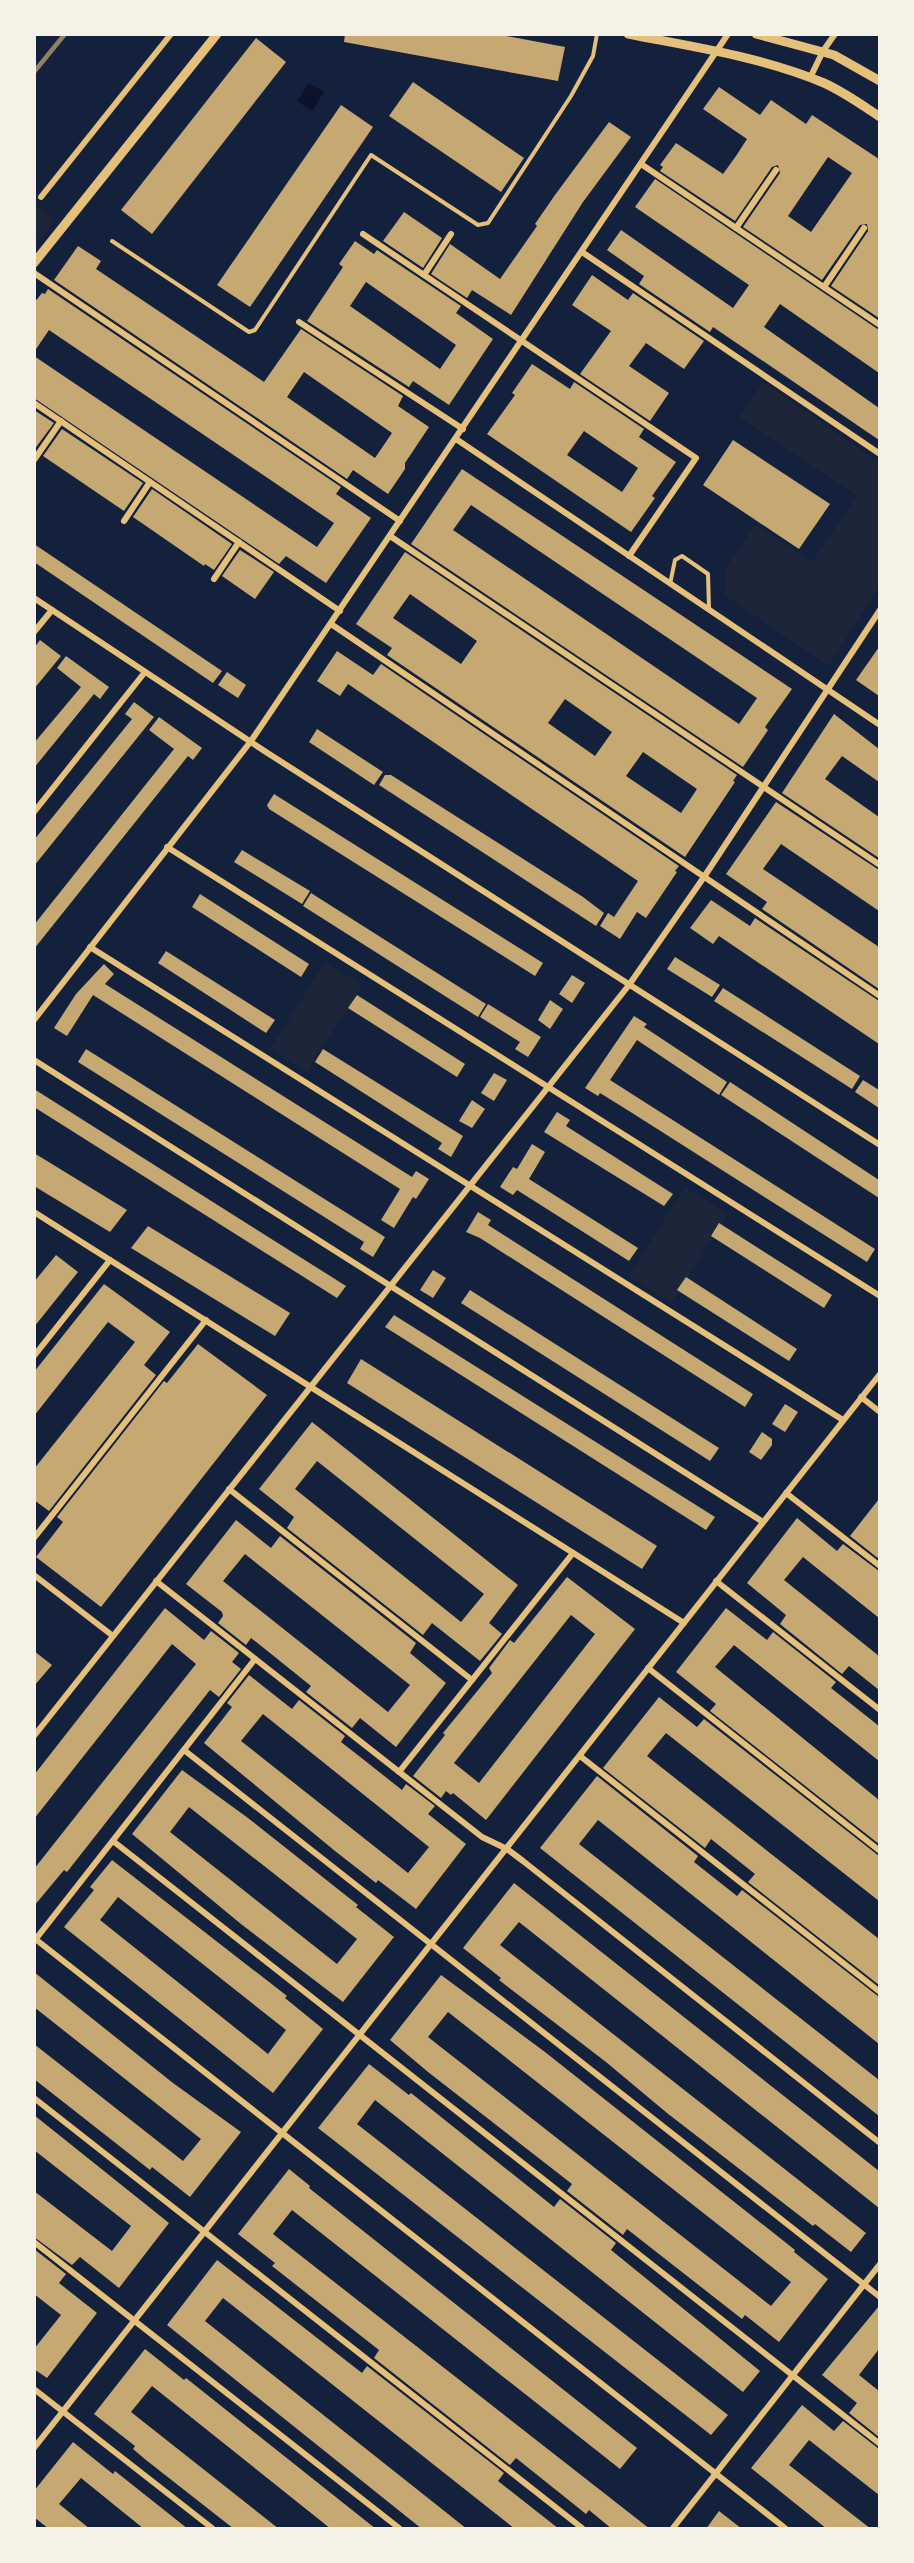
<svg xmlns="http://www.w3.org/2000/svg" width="914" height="2563" font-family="'PT Sans Narrow',sans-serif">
<rect width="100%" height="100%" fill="#14213d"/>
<g fill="#1d2539">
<polygon points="35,204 55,220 35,246"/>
<polygon points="763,382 879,462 879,587 828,666 725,595 726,568 755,525 812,562 857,496 739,417"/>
<polygon points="325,962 362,985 307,1072 270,1049"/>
<polygon points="685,1187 728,1214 671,1303 629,1276"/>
</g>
<polygon fill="#0b132b" points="309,83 324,92 312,111 297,101"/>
<g fill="#c6a872" fill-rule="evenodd">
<polygon points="345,34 496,34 565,47 558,81 344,42"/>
<polygon points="256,38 286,62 152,234 121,210"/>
<polygon points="413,82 524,158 501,192 389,116"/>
<path d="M719 87 760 115 771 100 806 124 812 115 879 159V318L831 286 868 231 867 224 860 225 822 280 743 227 780 173 778 165 772 167 735 221 660 171 663 167 660 165 676 143 723 174 736 156 747 139 703 109ZM828 157 852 173 811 232 788 216Z"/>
<polygon points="341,105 373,127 250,307 217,285"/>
<polygon points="609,122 631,137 583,202 511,315 472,290 467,298 431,274 450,244 500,279 537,226 535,224 555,195"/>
<polygon points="655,179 879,330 879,373 780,304 764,327 879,408 879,440 713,327 710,332 639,284 644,276 607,250 621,230 733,308 749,285 635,207"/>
<polygon points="404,212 442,238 423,268 383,241"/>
<path d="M355 241 374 254 377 250 461 306 456 313 493 339 449 405 413 381 409 387 307 321 343 267 339 264ZM366 282 456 345 440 369 350 306Z"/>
<path d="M78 246 101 261 96 269 264 382 301 329 403 396 398 406 429 427 405 463V469L388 494 353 470 347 479 54 280ZM304 372 392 433 375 458 287 397Z"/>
<polygon points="592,275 628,300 633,293 704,341 684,369 646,343 629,366 669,393 650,421 580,374 611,331 572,305"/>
<polygon points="48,289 341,487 336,494 371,518 326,583 286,556 279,564 34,398 34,356 317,547 334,523 49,330 34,352 34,303 42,293 45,294"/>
<path d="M532 364 570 389 574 382 644 429 639 437 676 462 652 496 655 498 631 532 487 434 515 395 512 393ZM584 431 638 468 622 492 567 455Z"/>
<polygon points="34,410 54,423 34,450"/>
<polygon points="62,429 143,483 124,511 43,456"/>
<polygon points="733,440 830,504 799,549 703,485"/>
<path d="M462 469 792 689 765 727 768 730 743 767 411 544ZM471 505 757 698 739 724 453 530Z"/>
<polygon points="152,489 232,544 214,570 205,564 204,566 133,517"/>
<polygon points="34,544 222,671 213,683 34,562"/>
<polygon points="240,550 274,572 255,599 222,576"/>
<path d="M405 552 737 775 733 781 735 782 685 857 387 655 392 648 356 624ZM410 594 477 641 461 664 393 618ZM565 699 612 732 595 756 548 723ZM643 752 697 789 681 813 626 776Z"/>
<polygon points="40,640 61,656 34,689 34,648"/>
<polygon points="879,647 879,696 856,680"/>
<polygon points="337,651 373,675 381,664 679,866 675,871 677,872 646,918 637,912 620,939 600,926 608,913 614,917 638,881 348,684 340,696 317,681"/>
<polygon points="66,656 109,687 100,699 94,694 34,768 34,743 81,687 57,668"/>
<polygon points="227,672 246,685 238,698 218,685"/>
<polygon points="134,702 154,717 34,866 34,840 132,719 125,714"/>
<polygon points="834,714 879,749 879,782 842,756 825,779 879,817 879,858 782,793"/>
<polygon points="159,717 202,748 193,760 188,756 34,949 34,925 174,749 149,730"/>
<polygon points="317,729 383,772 374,785 309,742"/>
<polygon points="385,775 391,775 583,897 604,913 596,926 379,785"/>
<polygon points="274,794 543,963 535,976 269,809 267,805"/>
<polygon points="776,802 879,870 879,911 781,844 763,869 879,947 879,989 762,909 767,902 726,874"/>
<polygon points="242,850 310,891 302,904 234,862"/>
<polygon points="311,893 486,1004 478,1017 303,906"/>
<polygon points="200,894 309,964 301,977 192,907"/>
<polygon points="711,900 750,926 755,918 879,1001 879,1044 719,936 713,944 690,928"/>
<polygon points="166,951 275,1020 266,1033 158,963"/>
<polygon points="675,957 720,985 712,997 667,969"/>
<polygon points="104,964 114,974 105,984 412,1177 416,1171 429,1179 416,1199 413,1197 394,1228 381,1220 400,1189 93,995 67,1036 54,1028 76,994"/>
<polygon points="572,975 585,983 572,1003 559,994"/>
<polygon points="723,988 860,1076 852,1089 714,1001"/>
<polygon points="357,995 465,1064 457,1077 348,1008"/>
<polygon points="550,1000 563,1009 550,1029 538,1020"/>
<polygon points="488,1004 541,1037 528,1057 515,1049 520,1042 480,1017"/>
<polygon points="634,1016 647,1024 644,1027 727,1082 719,1095 637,1040 610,1080 875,1249 867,1262 629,1111 600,1093 598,1096 585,1088"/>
<polygon points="86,1049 385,1237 373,1257 360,1249 364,1242 78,1062"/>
<polygon points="323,1049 463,1136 451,1157 438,1149 442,1143 315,1062"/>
<polygon points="494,1073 507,1080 494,1101 481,1093"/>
<polygon points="863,1080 879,1090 879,1108 855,1092"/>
<polygon points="730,1082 879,1180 879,1198 721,1095"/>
<polygon points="34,1089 346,1286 337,1298 34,1107"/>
<polygon points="472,1100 485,1109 472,1128 459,1121"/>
<polygon points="557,1112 570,1120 566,1126 673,1194 664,1206 544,1132"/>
<polygon points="532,1144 545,1152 529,1179 638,1248 629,1261 517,1190 513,1195 500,1187 513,1167 517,1169"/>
<polygon points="34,1153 127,1210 110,1232 34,1186"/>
<polygon points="478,1212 491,1220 488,1225 753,1394 745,1407 480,1238 466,1232"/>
<polygon points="719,1223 832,1295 824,1308 711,1236"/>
<polygon points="148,1226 290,1313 275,1336 131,1248"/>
<polygon points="56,1255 78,1272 34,1327 34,1282"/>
<polygon points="433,1270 446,1278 433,1298 420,1290"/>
<polygon points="686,1277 797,1349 789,1361 677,1290"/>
<polygon points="104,1284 170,1332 144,1365 156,1375 49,1511 34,1500 34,1469 135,1342 108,1322 34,1416 34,1372"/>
<polygon points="470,1290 719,1448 710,1461 461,1303"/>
<polygon points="394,1315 715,1517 706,1530 385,1327"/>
<polygon points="198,1344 267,1395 101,1607 36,1557 63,1522 57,1517 164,1381 167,1383"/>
<polygon points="361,1359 657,1546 642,1569 347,1383"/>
<polygon points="785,1404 798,1412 785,1432 772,1424"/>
<path d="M312 1422 518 1585 489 1623 502 1634 480 1661 432 1623 423 1635 287 1528 294 1517 259 1489ZM317 1461 484 1594 461 1622 295 1489Z"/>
<polygon points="762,1432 772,1439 772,1445 761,1460 749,1452"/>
<polygon points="879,1499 879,1559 850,1536"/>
<polygon points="797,1518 837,1551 843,1544 879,1571 879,1618 803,1557 784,1580 879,1656 879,1690 849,1666 842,1674 780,1624 786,1615 747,1583"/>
<path d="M236 1520 271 1548 280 1536 416 1643 410 1653 446 1683 396 1747 360 1718 352 1728 306 1692 311 1686 270 1653 251 1638 246 1645 218 1623 223 1616 222 1612 186 1584ZM245 1554 410 1685 388 1712 223 1581Z"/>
<path d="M567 1577 635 1629 486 1820 453 1793 451 1795 446 1791 441 1798 413 1776 445 1735 443 1733 492 1673 489 1668 510 1640 514 1643ZM571 1615 595 1634 479 1783 454 1763Z"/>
<polygon points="165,1608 204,1640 211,1631 239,1653 232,1662 241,1669 219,1697 210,1690 67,1872 64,1870 34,1906 34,1869 196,1664 172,1644 34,1819 34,1775"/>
<polygon points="726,1608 767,1640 773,1632 836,1682 831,1688 879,1726 879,1761 734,1645 715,1667 879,1800 879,1844 710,1711 716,1704 676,1672"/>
<polygon points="34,1651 52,1665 34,1686"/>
<path d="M249 1675 292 1709 299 1700 345 1736 341 1742 359 1756 402 1790 406 1784 435 1806 428 1814 466 1844 416 1909 378 1880 376 1883 335 1851 204 1743 232 1707 227 1703ZM263 1714 429 1847 408 1873 241 1741Z"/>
<polygon points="659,1697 697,1727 704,1719 879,1856 879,1901 666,1733 647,1756 879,1939 879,1985 748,1882 755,1874 711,1839 705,1848 603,1768"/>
<path d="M182 1770 248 1818 358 1905 356 1907 394 1937 343 2002 241 1924 132 1834ZM189 1807 357 1939 337 1964 170 1832Z"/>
<polygon points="597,1776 698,1856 694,1862 737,1896 742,1890 879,1997 879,2044 598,1820 579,1844 879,2080 879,2116 540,1848"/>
<path d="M112 1860 287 1996 285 1998 323 2029 273 2093 64 1927 94 1890 90 1887ZM118 1897 286 2030 268 2054 100 1920Z"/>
<polygon points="514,1883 879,2171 879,2208 519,1922 500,1945 866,2233 851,2252 815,2224 813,2226 667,2113 606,2062 499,1980 501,1978 463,1948"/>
<polygon points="34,1972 173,2083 241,2132 190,2197 152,2167 150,2170 34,2079 34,2044 183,2161 201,2139 34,2007"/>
<path d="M441 1975 545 2052 795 2250 794 2252 828 2279 779 2342 745 2315 742 2319 627 2229 623 2235 567 2191 572 2184 428 2072 390 2040ZM448 2012 791 2282 771 2306 428 2037Z"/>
<polygon points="369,2064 409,2095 411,2093 554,2207 560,2199 616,2243 611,2250 760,2371 743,2392 375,2100 357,2124 728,2415 711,2435 318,2128"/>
<polygon points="34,2115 169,2223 119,2288 80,2257 72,2265 34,2237 34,2191 112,2251 131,2226 34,2150"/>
<polygon points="289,2169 310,2186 309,2188 637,2448 620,2469 292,2210 273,2234 650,2529 612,2529 589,2510 586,2514 516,2458 510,2465 374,2358 379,2350 272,2266 275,2263 238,2234"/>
<polygon points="34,2249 66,2274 59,2283 97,2313 47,2378 34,2369 34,2349 61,2315 34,2294"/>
<polygon points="217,2260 362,2373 367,2366 504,2473 498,2481 559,2529 515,2529 223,2298 205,2321 467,2529 422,2529 167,2325"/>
<polygon points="879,2306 879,2349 859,2375 879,2391 879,2437 849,2413 857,2403 822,2375"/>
<polygon points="145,2349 184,2380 186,2378 376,2529 331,2529 152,2386 131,2412 279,2529 234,2529 146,2460 133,2449 135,2446 94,2414"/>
<polygon points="802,2405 834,2431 843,2421 879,2449 879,2495 809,2440 789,2465 871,2529 827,2529 751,2468"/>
<polygon points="73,2442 113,2474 115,2471 188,2529 144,2529 81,2478 59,2504 90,2529 49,2529 34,2517 34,2491"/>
<polygon points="719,2511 742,2529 706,2529"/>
</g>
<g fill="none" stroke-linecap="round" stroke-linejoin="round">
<g stroke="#e5c07b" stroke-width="4">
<polyline points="112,241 249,332 255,330 371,155 478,225 488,223 571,96 593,56 597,34"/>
<polyline points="670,584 675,560 682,556 708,574 709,609"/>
</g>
<g stroke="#e5c07b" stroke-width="6">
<polyline points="810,78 823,51 835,34"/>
<polyline points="641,164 880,325"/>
<polyline points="41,197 171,34"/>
<polyline points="736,228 776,170"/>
<polyline points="363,234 696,458 629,556"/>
<polyline points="582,252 880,454"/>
<polyline points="34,273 400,521"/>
<polyline points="424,275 451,234"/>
<polyline points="824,287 864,228"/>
<polyline points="299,322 463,429"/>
<polyline points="34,403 340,611"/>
<polyline points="456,439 880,725"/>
<polyline points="34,460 61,421"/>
<polyline points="124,521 150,482"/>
<polyline points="390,536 880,865"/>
<polyline points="214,579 239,542"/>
<polyline points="34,598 266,752 880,1145"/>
<polyline points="331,624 880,996"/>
<polyline points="34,632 52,610"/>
<polyline points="34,812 145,672"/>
<polyline points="167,847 880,1296"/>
<polyline points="90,947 843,1420"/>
<polyline points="34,1020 251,741 728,34"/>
<polyline points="34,1060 763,1522"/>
<polyline points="34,1212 684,1623"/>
<polyline points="34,1356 110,1260"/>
<polyline points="861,1397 880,1412"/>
<polyline points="229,1489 472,1680"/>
<polyline points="786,1493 880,1566"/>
<polyline points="34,1538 206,1320"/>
<polyline points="34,1575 113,1636"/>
<polyline points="156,1581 482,1837 507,1849 523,1861 880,2143"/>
<polyline points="716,1581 880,1710"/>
<polyline points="648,1668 880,1851"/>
<polyline points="34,1736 629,985 704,877 880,610"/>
<polyline points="184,1750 880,2297"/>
<polyline points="580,1756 880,1992"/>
<polyline points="399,1772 573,1553"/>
<polyline points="113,1841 880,2444"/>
<polyline points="34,1938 785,2528"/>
<polyline points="35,1940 255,1659"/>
<polyline points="34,2098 582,2528"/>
<polyline points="34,2242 399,2528"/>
<polyline points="34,2389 212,2528"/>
<polyline points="34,2448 880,1374"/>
<polyline points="673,2528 880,2264"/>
</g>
<g stroke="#e5c07b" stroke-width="9">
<path d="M628 34C693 47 763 57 824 83 844 92 862 105 880 117"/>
<polyline points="756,34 834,55 880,81"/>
<polyline points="34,263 217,34"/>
</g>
<polyline stroke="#918062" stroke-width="4.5" points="34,72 65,34"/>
</g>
<rect width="914" height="2563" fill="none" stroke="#f6f1e7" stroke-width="72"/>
</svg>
